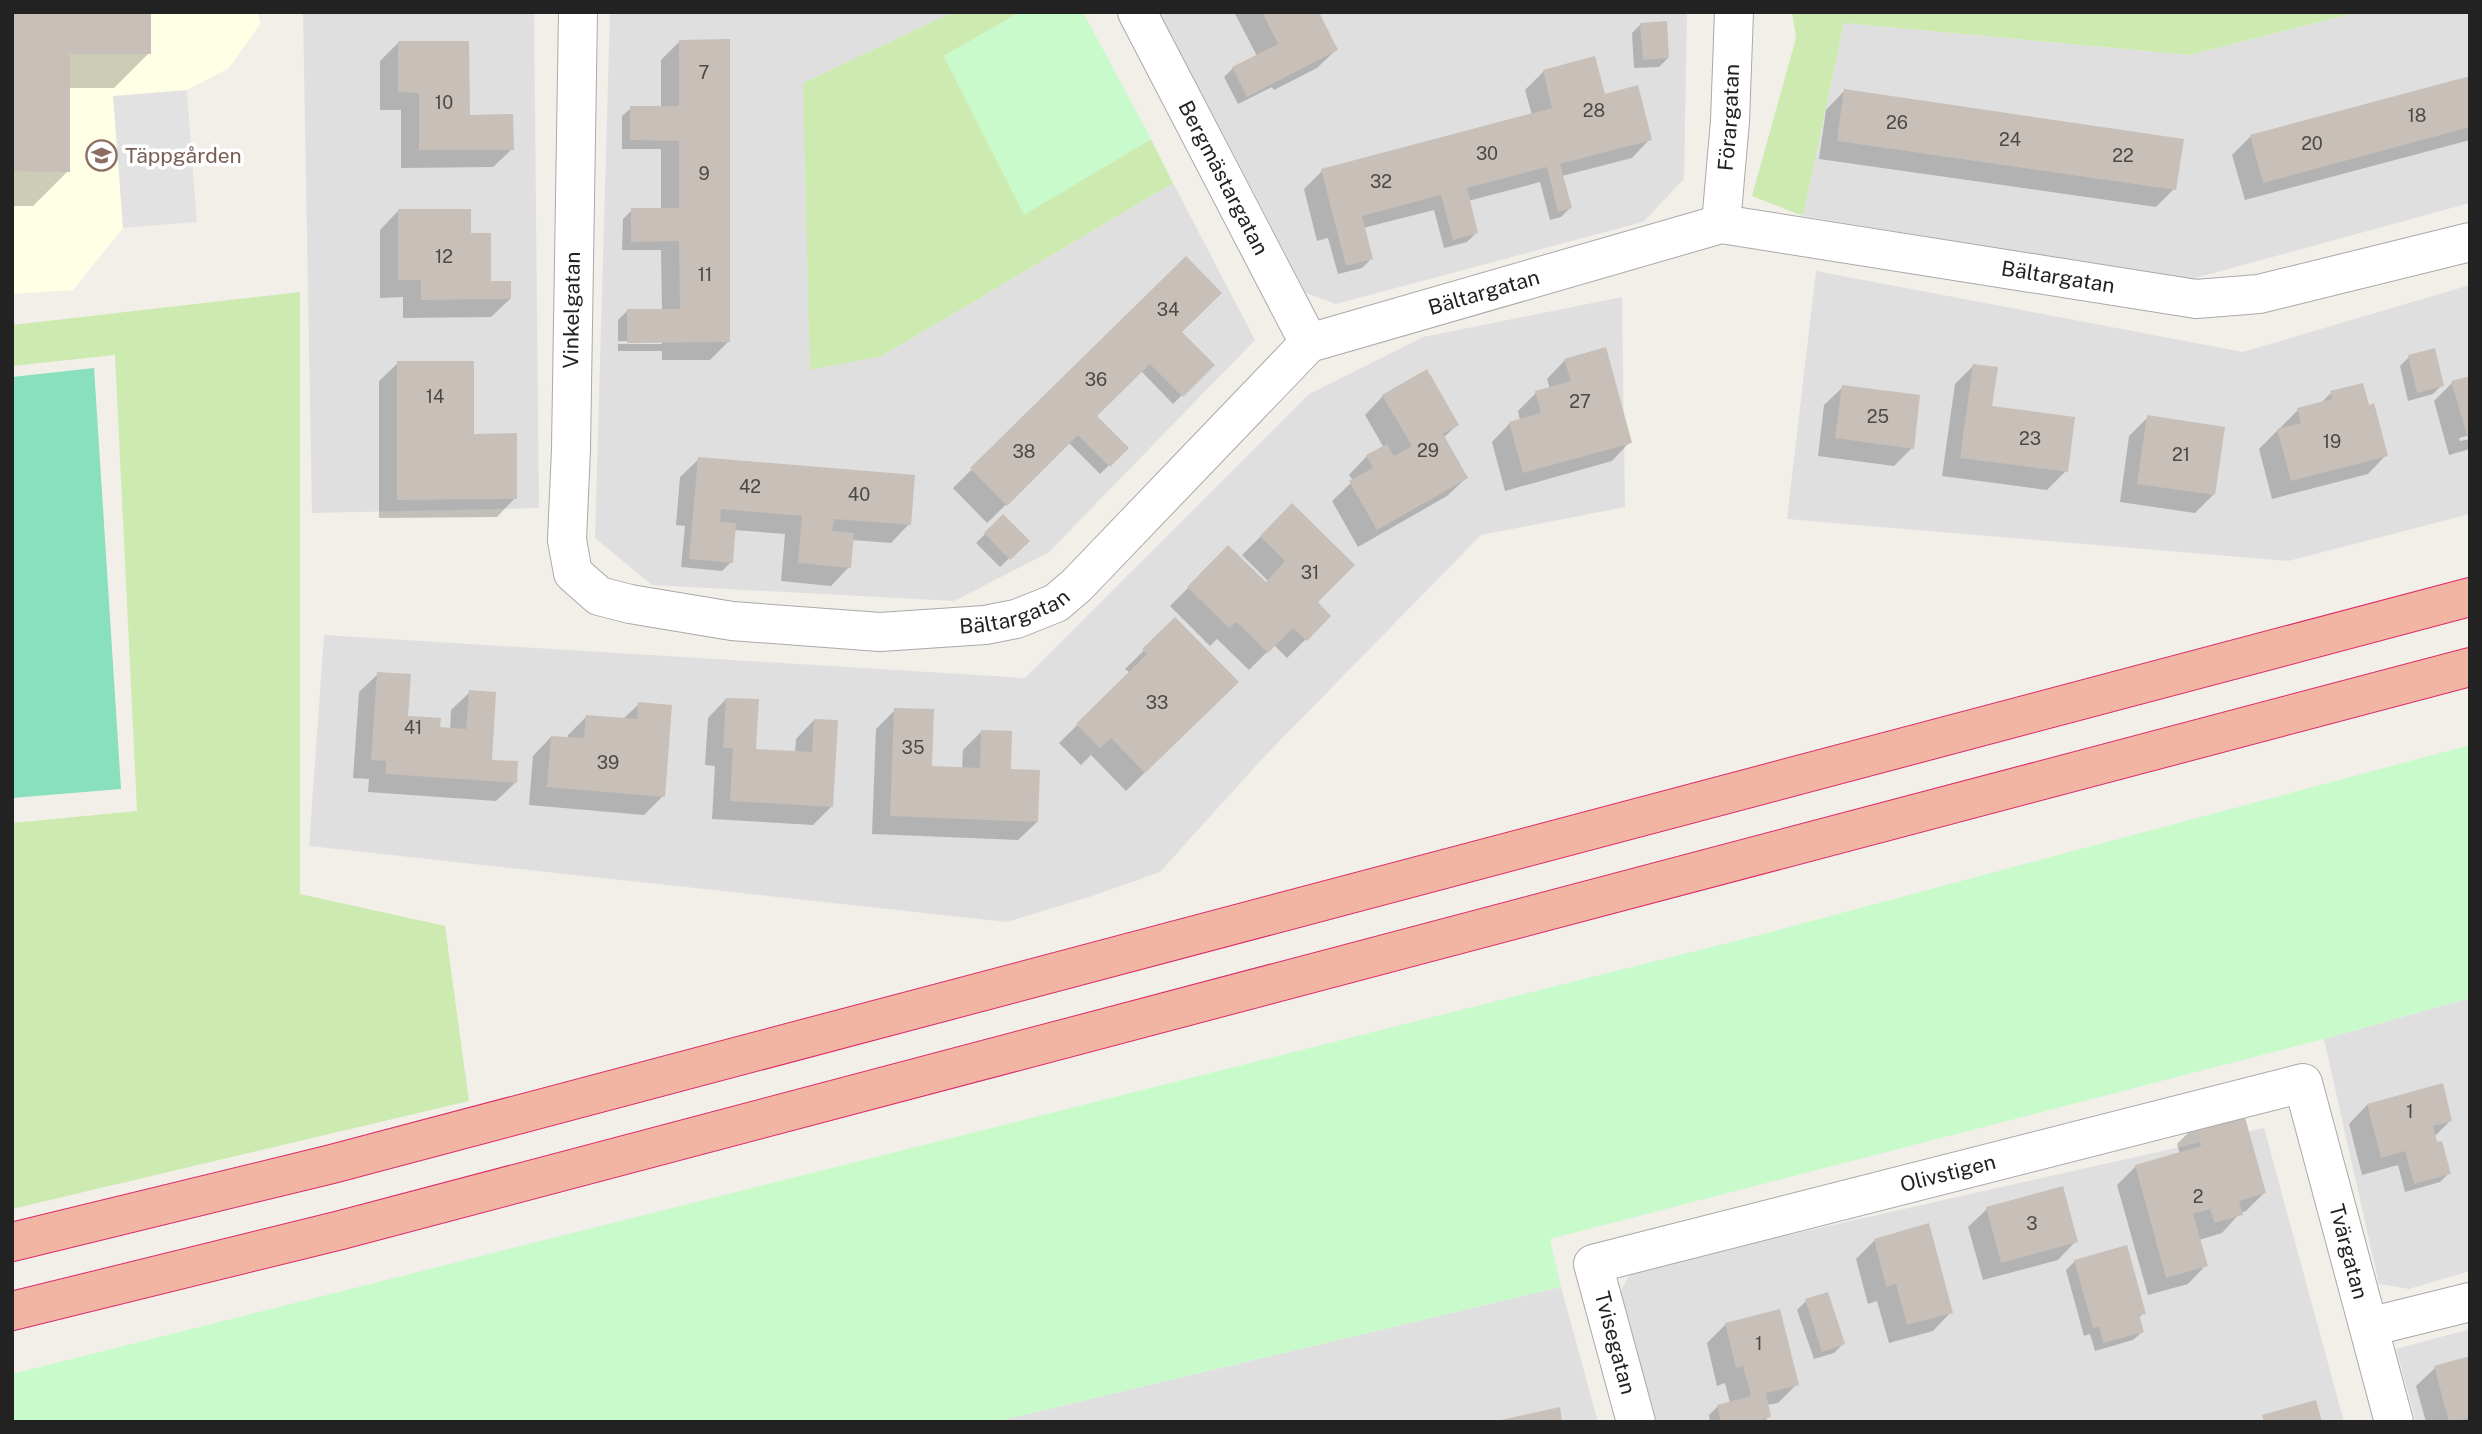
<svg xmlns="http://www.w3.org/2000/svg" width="2482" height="1434" font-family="'Public Sans',sans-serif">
<rect width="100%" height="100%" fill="#f2efe9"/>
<g fill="#e0dfdf">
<polygon points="303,12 534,12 539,508 312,513"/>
<polygon points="610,12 953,12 803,83 882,356 1173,183 1255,340 1048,553 954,601 652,585 595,538"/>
<polygon points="1159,12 1687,12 1684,179 1643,222 1336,304 1306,293"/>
<polygon points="2359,12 2470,12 2470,203 2188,280 1803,216 1844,23 2190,55"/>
<polygon points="1816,271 2243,352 2470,285 2470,514 2288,561 1787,519"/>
<polygon points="1622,297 1625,507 1481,535 1261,760 1160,872 1092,896 1007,922 309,846 324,635 1025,678 1309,394 1423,337"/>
<polygon points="2470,998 2470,1271 2409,1289 2379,1284 2324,1039"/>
<polygon points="2264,1128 2344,1422 1644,1422 1609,1313 1632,1270"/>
<polygon points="1561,1287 1598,1422 994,1422"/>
<polygon points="2470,1329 2470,1422 2416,1422 2396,1349"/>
</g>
<polygon fill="#ffffe5" points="12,12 258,12 260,24 229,68 187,90 197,222 123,228 73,290 12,294"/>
<g fill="#cdebb0">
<polygon points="953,12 1020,12 944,56 1024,214 1151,139 1173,183 882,356 810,370 803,83"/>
<polygon points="1792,12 2359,12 2190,55 1844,23 1803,216 1752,196 1796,38"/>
<polygon points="300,292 300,894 445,926 469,1101 12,1209 12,823 137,811 115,355 12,366 12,325"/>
</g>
<g fill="#c8facc">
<polygon points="1020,12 1083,12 1151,139 1024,215 944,56"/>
<polygon points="2470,745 2470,998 2324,1039 1550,1239 1561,1287 994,1422 12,1422 12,1374 1763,934"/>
</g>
<polygon fill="#88e0be" points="94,368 121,789 12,798 12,377"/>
<polygon fill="#e2e2e2" points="187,90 197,222 123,228 113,96"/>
<g fill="#0003">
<polygon points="12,12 149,53 114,88 68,88 68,171 33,206 12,206"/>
<polygon points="1234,12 1317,12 1336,50 1317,68 1274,90 1272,87 1238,104 1224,77 1233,68 1257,56"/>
<polygon points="1641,24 1668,58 1659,67 1634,68 1632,33"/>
<polygon points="680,41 728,342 710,360 662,360 662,351 618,351 618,344 662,344 662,341 618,341 618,320 627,311 662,311 661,250 622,250 623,219 632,210 661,210 661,149 622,149 622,116 631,108 661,108 661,60"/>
<polygon points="398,43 469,116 512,149 493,167 401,168 401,110 380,110 380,61"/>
<polygon points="1544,71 1604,96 1650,139 1632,158 1562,176 1570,208 1561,217 1550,220 1540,182 1468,201 1476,233 1467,242 1444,248 1434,210 1363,228 1371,259 1362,268 1338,274 1328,238 1317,241 1304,189 1322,171 1532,115 1525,90"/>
<polygon points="2470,77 2470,140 2245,200 2232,155 2251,136"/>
<polygon points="1844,91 2174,189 2156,207 1819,159 1826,110"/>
<polygon points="398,211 469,235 489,283 510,299 491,317 403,318 403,297 380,298 380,230"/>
<polygon points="1186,258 1180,332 1212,365 1173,404 1141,371 1095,416 1127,448 1100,474 1069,443 987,523 953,488"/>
<polygon points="2409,357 2442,385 2433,394 2408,401 2400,366"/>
<polygon points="1565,360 1630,442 1612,461 1505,491 1492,442 1510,423 1520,420 1518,411 1536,393 1550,389 1547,379"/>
<polygon points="398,363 472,435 515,498 497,517 379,518 379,381"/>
<polygon points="1973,366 1990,408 2066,471 2047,490 1942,476 1955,384"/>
<polygon points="2452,383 2470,435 2459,438 2460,441 2470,439 2470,449 2449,455 2434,401"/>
<polygon points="1843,387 1912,448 1894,466 1818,456 1824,405"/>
<polygon points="2331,393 2386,455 2368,474 2272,499 2259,449 2298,410 2319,405"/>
<polygon points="1383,396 1457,425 1443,438 1466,478 1447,496 1358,547 1332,501 1353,481 1349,475 1367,456 1384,448 1365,415"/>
<polygon points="2148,417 2213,495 2195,513 2120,502 2129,436"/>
<polygon points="699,459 909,524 891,543 852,540 849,567 831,586 781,581 785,534 734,530 731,562 722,571 681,567 685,526 676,525 680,477"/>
<polygon points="1292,505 1315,602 1329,616 1287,658 1274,645 1249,670 1217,639 1210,646 1170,606 1228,548 1265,584 1268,581 1242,555"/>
<polygon points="1003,516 1027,541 1000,567 976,543"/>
<polygon points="1175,620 1236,682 1126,791 1091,755 1081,765 1059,743 1130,673 1125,669"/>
<polygon points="378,674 406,718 438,729 450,730 451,710 470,692 490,761 515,783 496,801 368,792 369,779 353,778 359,692"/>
<polygon points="726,699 754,751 795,753 796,739 814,720 832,806 813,825 712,819 715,766 705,765 708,718"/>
<polygon points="639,704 663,796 644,815 529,805 533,756 551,737 568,739 568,735 586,717 623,719"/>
<polygon points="895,710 930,767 962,769 963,750 981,732 1009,771 1037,822 1018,840 872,834 876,729"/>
<polygon points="2367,1105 2451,1120 2434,1137 2449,1173 2440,1182 2405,1192 2398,1165 2362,1175 2349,1124"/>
<polygon points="2196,1125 2264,1193 2246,1211 2240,1213 2222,1233 2199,1240 2206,1265 2188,1284 2148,1295 2117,1185 2136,1166 2180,1154 2177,1144"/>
<polygon points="1987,1209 2076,1241 2058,1260 1983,1280 1968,1227"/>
<polygon points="1875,1240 1951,1312 1933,1331 1889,1343 1877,1301 1868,1304 1856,1259"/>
<polygon points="2075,1261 2144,1313 2138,1318 2142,1332 2133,1340 2095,1351 2090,1334 2084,1336 2066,1270"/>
<polygon points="1806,1301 1843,1344 1834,1353 1814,1359 1797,1310"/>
<polygon points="1726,1324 1797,1384 1778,1403 1767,1405 1769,1416 1764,1422 1710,1422 1709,1415 1718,1406 1730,1403 1725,1383 1717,1386 1707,1343"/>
<polygon points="2470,1358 2470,1422 2426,1422 2416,1386 2435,1368"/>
</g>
<g fill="#c7bfb8">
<polygon points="12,12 151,12 151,54 70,54 70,172 12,171"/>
<polygon points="1262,12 1319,12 1338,50 1247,97 1232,67 1278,44"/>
<polygon points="1667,21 1669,58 1643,60 1640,23"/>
<polygon points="730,39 730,342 627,343 627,309 680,309 679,241 631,242 631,208 679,208 679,141 630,140 630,106 679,106 679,40"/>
<polygon points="398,41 469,41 470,115 513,114 514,150 419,150 419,93 398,92"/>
<polygon points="1595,56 1605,94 1638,85 1652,140 1560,164 1572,208 1558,212 1547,167 1467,188 1478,233 1453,240 1441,195 1362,216 1373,259 1346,266 1321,169 1552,108 1543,70"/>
<polygon points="2470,76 2470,127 2263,183 2250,135"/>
<polygon points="1844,89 2184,139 2176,190 1837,141"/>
<polygon points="398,209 471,209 471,233 491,233 491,281 511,281 511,299 421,300 421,280 398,280"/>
<polygon points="1186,256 1222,293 1182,332 1215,365 1183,397 1150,364 1097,416 1129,448 1110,467 1078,435 1007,506 970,468"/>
<polygon points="1606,347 1632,443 1523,473 1509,422 1541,413 1535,391 1571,381 1564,359"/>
<polygon points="2435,348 2444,386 2417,393 2408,355"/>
<polygon points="397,361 474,361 474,434 517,433 517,499 397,500"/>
<polygon points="1973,364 1998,367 1992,406 2075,417 2068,472 1960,458"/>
<polygon points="1427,369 1459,425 1443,434 1468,478 1377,530 1349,481 1373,468 1366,455 1387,444 1394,456 1412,446 1382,395"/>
<polygon points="2470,376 2470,442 2469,442 2451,381"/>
<polygon points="2363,383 2369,405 2374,403 2388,456 2291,481 2277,429 2301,423 2297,408 2332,399 2330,391"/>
<polygon points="1842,385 1920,395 1914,449 1835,438"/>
<polygon points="2147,415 2225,427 2215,495 2137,484"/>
<polygon points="698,457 915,475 911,525 834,519 832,531 854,533 851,568 798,563 802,516 721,509 720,522 736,523 733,563 689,559"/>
<polygon points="1292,503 1355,565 1318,602 1331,616 1307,641 1293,628 1268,653 1237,622 1229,628 1187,587 1228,545 1266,582 1285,561 1260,536"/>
<polygon points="1003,514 1030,541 1010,560 984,533"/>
<polygon points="1175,617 1239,682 1145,773 1111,738 1100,748 1076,724 1147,654 1142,649"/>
<polygon points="377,672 411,674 408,716 441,718 440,727 466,729 469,690 496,692 492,760 518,761 517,783 386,774 386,761 371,760"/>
<polygon points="726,698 759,699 756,749 812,752 814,719 838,720 833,807 730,801 733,748 723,748"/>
<polygon points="638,702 672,705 665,797 547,787 551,736 584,738 586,715 637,719"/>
<polygon points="894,708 934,709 932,766 980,768 981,730 1012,731 1011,769 1040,770 1038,822 890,816"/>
<polygon points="2443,1083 2452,1121 2433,1126 2437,1142 2442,1141 2451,1174 2414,1184 2405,1151 2381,1158 2367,1104"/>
<polygon points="2243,1110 2266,1193 2239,1201 2243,1215 2214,1223 2210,1209 2193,1214 2208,1266 2166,1278 2135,1165 2201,1146 2195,1124"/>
<polygon points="2063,1186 2078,1242 2001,1263 1986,1207"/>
<polygon points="1929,1223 1953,1313 1907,1325 1896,1284 1886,1287 1874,1239"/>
<polygon points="2127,1245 2146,1314 2139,1315 2144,1332 2103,1343 2099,1326 2093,1328 2074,1260"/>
<polygon points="1828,1292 1845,1344 1822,1352 1805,1299"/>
<polygon points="1780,1309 1799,1385 1766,1393 1771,1417 1752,1422 1721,1422 1717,1405 1751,1396 1743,1366 1736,1368 1725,1323"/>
<polygon points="2470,1356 2470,1418 2449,1422 2434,1366"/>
<polygon points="2316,1400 2322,1422 2264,1422 2262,1415"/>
<polygon points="1560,1407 1562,1422 1496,1422 1496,1421"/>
</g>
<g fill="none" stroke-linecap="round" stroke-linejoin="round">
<defs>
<g id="minor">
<path id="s1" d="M578 12 571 449 567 540 573 573 599 596 630 604 732 621 880 632 985 625 1016 619 1056 603 1077 585 1309 343 1721 224 2196 299 2259 294 2470 242"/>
<path id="s2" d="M1137 12 1309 343"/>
<path id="s3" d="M1721 224 1730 121 1734 12"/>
<polyline points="2369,1327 2470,1302"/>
<path id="s4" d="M1636 1422 1593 1264 2303 1083 2394 1422"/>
</g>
<g id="trunk">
<polyline points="12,1242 332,1164 2470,597"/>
<polyline points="12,1311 341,1230 2470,667"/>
</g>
</defs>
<use href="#minor" stroke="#a9a9a9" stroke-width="40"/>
<use href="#trunk" stroke="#dc2a67" stroke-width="40"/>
<use href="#minor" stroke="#fff" stroke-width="38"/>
<use href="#trunk" stroke="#f2b4a3" stroke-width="38"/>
</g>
<defs>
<symbol id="school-ring" viewBox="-11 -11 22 22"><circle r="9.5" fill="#fff" stroke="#8d6e63" stroke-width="1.5"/><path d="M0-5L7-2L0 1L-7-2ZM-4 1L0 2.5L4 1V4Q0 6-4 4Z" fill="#8d6e63"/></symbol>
</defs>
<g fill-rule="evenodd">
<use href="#school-ring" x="84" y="138" width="35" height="35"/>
</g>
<g text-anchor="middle" stroke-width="7" stroke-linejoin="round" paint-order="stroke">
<g font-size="18" fill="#4b4948">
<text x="704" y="79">7</text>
<text x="444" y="109">10</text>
<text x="1594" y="117">28</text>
<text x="2417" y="122">18</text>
<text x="1897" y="129">26</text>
<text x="2010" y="146">24</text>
<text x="2312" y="150">20</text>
<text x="1487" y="160">30</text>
<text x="2123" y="162">22</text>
<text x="704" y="180">9</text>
<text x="1381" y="188">32</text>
<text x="444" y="263">12</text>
<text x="705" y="281">11</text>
<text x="1168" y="316">34</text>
<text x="1096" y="386">36</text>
<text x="435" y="403">14</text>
<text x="1580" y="408">27</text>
<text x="1878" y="423">25</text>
<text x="2030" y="445">23</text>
<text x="2332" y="448">19</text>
<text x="1428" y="457">29</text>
<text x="1024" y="458">38</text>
<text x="2181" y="461">21</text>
<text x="750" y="493">42</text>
<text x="859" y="501">40</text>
<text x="1310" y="579">31</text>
<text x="1157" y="709">33</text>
<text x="413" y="734">41</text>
<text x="913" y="754">35</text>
<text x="608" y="769">39</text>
<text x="2410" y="1118">1</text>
<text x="2198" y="1203">2</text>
<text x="2032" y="1230">3</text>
<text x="1759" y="1350">1</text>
</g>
<g font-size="21" fill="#222" stroke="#fff">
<text dy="7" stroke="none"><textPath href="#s3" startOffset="107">Förargatan</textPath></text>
<text dy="7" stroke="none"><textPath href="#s2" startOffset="187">Bergmästargatan</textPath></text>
<text dy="7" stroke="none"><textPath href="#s1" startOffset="2193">Bältargatan</textPath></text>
<text dy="7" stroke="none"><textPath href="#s1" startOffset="1605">Bältargatan</textPath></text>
<text transform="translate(572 310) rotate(-89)" y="7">Vinkelgatan</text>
<text dy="7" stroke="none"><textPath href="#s1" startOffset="1017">Bältargatan</textPath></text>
<text dy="7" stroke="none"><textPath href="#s4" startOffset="530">Olivstigen</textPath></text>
<text dy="7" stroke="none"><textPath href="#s4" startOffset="1071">Tvärgatan</textPath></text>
<text transform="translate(1615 1343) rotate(75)" y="7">Tvisegatan</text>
</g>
<g font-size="21" fill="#785e54" stroke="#fff" text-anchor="start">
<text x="125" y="163">Täppgården</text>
</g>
</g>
<rect width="2482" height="1434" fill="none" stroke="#222222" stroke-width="28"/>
</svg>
